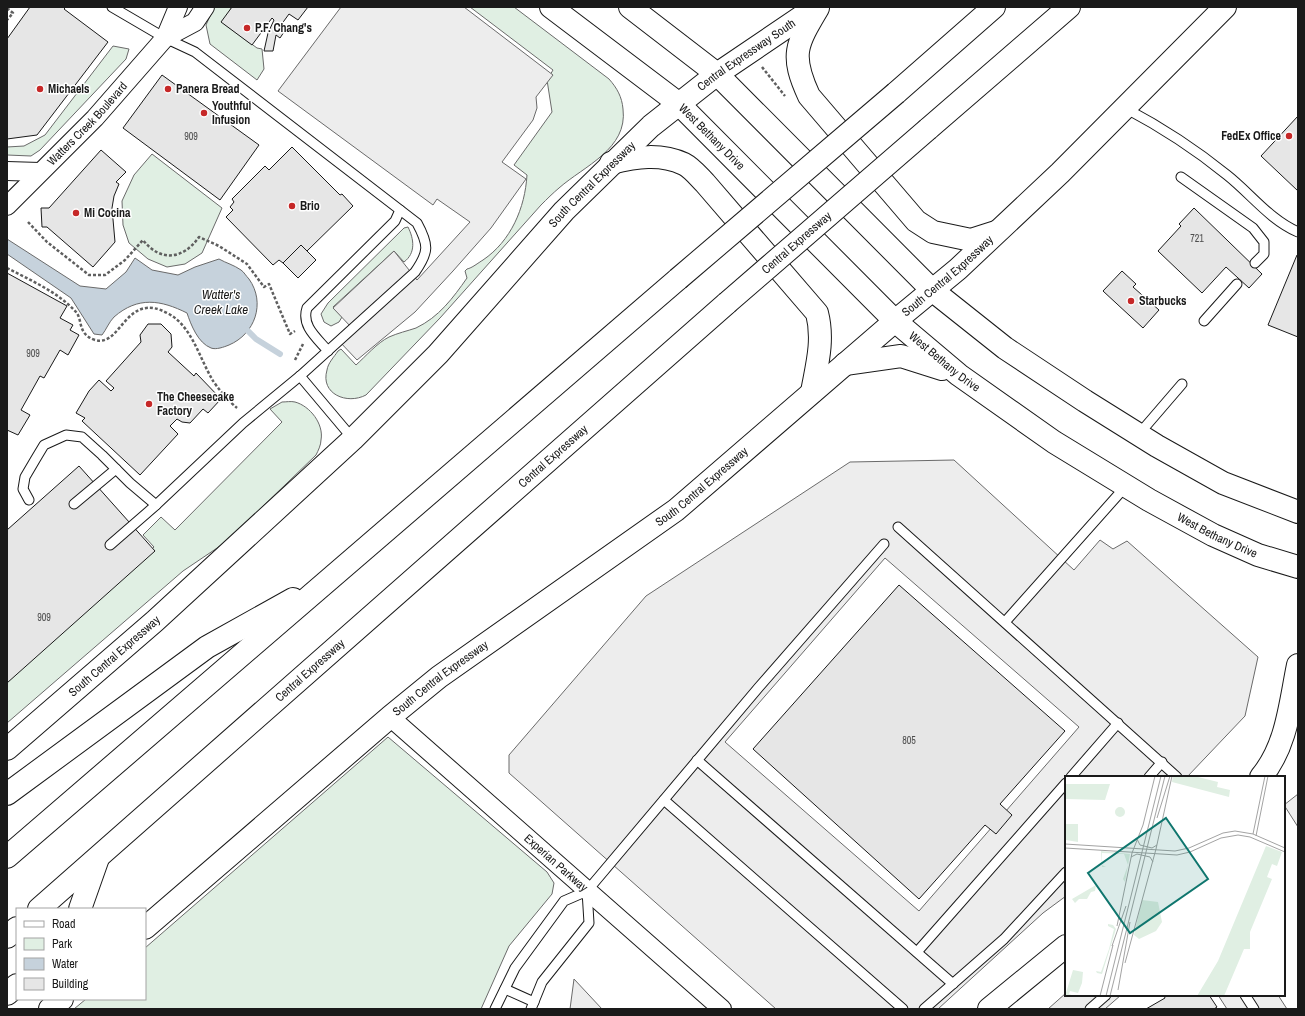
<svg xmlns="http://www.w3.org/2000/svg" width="1305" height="1016" font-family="'Archivo Narrow',sans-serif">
<rect width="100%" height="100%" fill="#fff"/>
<g fill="#e0efe3" stroke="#6a6a6a">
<polygon points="214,7 232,7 223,23 257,48 262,49 264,69 257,80 210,44 206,25"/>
<path d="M470 7H514L609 79C617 88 622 97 623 109 628 149 584 166 559 188 553 193 547 199 541 205L440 318 366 395C347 405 320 394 327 370 328 363 334 357 338 351L341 349 356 365C366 356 377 343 389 337 398 333 407 331 416 328 439 317 453 298 467 278L465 271 467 269C472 268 478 263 483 260 511 241 525 208 527 175L514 165 552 112 547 80 553 70Z"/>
<polygon points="113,46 129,49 126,59 40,150 31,156 7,155 7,147 24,146 45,135"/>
<polygon points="152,154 222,208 202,253 185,264 167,267 148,259 129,243 123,225 122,201 134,175"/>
<path d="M408 227C414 239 416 253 404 262L394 251 333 307 342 317 339 322 331 326 324 322 321 314 328 303 404 228Z"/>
<path d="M282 402C286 402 291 401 295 402 310 406 324 424 321 440 321 445 318 451 316 455L226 542 183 571 7 723V676L154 547 143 535 161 517 175 530 282 422 270 409Z"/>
<polygon points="388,737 547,872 554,883 552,894 509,946 481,1009 74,1009 86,999 145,999 145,948"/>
</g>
<g fill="#ededed" stroke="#6a6a6a" fill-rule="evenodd">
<polygon points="341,7 464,7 553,75 536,97 537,108 533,120 502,162 526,179 491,228 453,271 415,312 357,360 339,341 352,328 333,308 394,251 417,280 470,222 437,199 433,205 278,91"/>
<path d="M954 460 1074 570 1100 540 1113 549 1127 541 1258 657 1245 716 1187 777H1066V896L1043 913 938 1009H776L509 773V755L646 596 850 462ZM885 558 1079 727 919 911 725 742Z"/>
<polygon points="1298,794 1298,827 1284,805"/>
<polygon points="574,979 602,1009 570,1009"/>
<polygon points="1066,993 1066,995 1121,995 1105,1009 1048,1009"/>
<polygon points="1218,995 1278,995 1287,1009 1227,1009"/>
</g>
<path fill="#c6d2dc" stroke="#6a6a6a" d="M7 239 80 286 106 289 126 272 135 258 152 270 178 275 195 267 219 259C226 263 234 265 241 270 244 272 246 276 249 279 266 303 255 334 229 345 224 347 216 350 211 348 198 343 191 325 187 313 161 300 138 296 114 317 109 322 106 330 102 335L94 334 71 298 7 254Z"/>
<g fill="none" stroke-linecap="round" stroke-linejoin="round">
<polyline stroke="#c6d2dc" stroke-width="6" points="243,326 256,339 280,354"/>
</g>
<g fill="#e6e6e6" stroke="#1a1a1a">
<polygon points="30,7 66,7 64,9 108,42 37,135 7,139 7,39"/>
<polygon points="232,7 308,7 298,20 289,14 281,25 286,29 280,38 276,35 273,51 264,51 268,33 274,20 272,18 252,45 221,22"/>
<polygon points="162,75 259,145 220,200 123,128"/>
<polygon points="1298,116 1298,191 1261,156"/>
<polygon points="292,147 340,195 342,194 353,206 307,251 301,245 283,263 279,260 273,265 226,217 233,210 230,207 234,202 232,199 265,166 269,170"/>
<polygon points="101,150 126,172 116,182 119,184 114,196 112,208 115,242 93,267 47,227 42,227 41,208 49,208"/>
<polygon points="1194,208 1262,274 1249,288 1226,267 1202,293 1158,251 1181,226 1179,224"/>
<polygon points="301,245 316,260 298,278 283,263"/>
<polygon points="1297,255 1298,255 1298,337 1268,325"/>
<polygon points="1122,271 1136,284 1133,287 1159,310 1143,328 1103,291"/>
<polygon points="7,273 67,306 60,318 73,325 70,330 79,335 68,355 60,350 44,378 40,376 21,410 30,415 18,435 7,430"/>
<polygon points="148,324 161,324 171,334 172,347 168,352 194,376 196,373 221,399 208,413 203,409 190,423 182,422 177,419 170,426 178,434 140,475 82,421 85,418 76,413 89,391 99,380 111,391 114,388 106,381 141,342 140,335"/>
<polygon points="79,466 155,551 7,683 7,530"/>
<polygon points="899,585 1065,731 1000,804 1012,815 996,834 985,825 919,899 753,749"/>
<polygon points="1209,995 1217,1007 1214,1009 1146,1009 1165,998 1164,995"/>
</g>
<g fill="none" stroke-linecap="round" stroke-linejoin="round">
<defs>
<g id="service">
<path d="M1125 108C1161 127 1195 149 1227 175 1251 194 1270 220 1298 232"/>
<polyline points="1181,177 1253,228 1264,242 1264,254 1255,263"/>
<polyline points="1204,321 1237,284"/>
<path d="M328 351C317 338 301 326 307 308L395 221 400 210"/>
<polyline points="300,376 353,439"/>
<polyline points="1139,434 1182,384"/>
<polyline points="29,500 23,489 25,477 35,460 44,445 66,435 82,437 102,455 130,483 156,505"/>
<polyline points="74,504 116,469"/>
<polyline points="898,527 1177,777"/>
<path d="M110 545 156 505 243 423 300 376 415 272C429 252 429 245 417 223L195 52 165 38 112 7"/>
<polyline points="1005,622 1126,486"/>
<polyline points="697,760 953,984"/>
<polyline points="1071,777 1118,723"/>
<polyline points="1149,777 1162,762"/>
<polyline points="664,800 903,1009"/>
<polyline points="917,952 1066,783"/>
<polyline points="505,989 534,1002"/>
<polyline points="1245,995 1254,1009"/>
<polyline points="495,1009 515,968 564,901 587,891 759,687 884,544"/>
<polyline points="531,1009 542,982 589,923 587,891"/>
<polyline points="924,1009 1004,939 1066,872"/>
<polyline points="1090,1009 1106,995"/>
</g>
<g id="minor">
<polyline points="165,38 195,22 205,7"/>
<polyline points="7,171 40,172"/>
<path id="s1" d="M7 206 95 118 165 38 178 7"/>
<path id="s2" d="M390 717 722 1009"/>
</g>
<g id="tertiary">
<path d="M1261 777C1287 746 1290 704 1298 665"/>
<polyline points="989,1009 1066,946"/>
</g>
<g id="secondary">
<path id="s3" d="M551 7 678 103 895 321 959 375 1054 442 1149 500 1213 535 1258 555 1298 567"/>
<polyline points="630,7 717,74 932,290 1005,348 1085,401 1157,446 1223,483 1298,512"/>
<path d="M818 8C796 45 790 55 809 96L916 221 933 232 971 240 996 232"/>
<path d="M611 163C636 157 660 153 684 164 692 168 699 177 705 183L817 313C824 340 817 365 812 392"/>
<polyline points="845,364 901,356 942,369"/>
<path id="s4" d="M7 749 155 621 353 439 438 354 564 211 651 126 717 74 816 7"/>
<path id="s5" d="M145 928 390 717 439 677 676 510 895 321 958 269 1060 173 1225 7"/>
<polyline points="50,1009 62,999"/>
</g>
<g id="motorway">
<polyline points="896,93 994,7"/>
<polyline points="928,129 1069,7"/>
<polyline points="7,794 207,647 293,599"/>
<polyline points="7,857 678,279"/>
<path id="s6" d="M39 909 727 303"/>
<polyline points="80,909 98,858"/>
<polyline points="7,937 17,928"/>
<polyline points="7,994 17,985"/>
</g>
</defs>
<use href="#service" stroke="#1a1a1a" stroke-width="11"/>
<use href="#minor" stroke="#1a1a1a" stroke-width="20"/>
<use href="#tertiary" stroke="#1a1a1a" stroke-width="24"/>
<use href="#secondary" stroke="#1a1a1a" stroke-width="24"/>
<use href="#motorway" stroke="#1a1a1a" stroke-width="24"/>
<g stroke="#5f5f5f" stroke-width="2.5" stroke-dasharray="3 2" stroke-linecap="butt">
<polyline points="7,8 13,13 7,20"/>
<polyline points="762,67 785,96"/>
<path d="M28 222 47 242 89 275H105L125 260 143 240C160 262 183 260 199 237L219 246 247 264 264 287 269 284 290 334 295 331"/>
<path d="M7 268C30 280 58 292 76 312 83 320 77 334 95 340 122 348 125 289 169 314 192 327 199 357 212 379 217 388 230 402 237 408"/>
<polyline points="295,360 303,344"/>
</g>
<use href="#service" stroke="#fff" stroke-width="9"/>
<use href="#minor" stroke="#fff" stroke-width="18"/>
<use href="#tertiary" stroke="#fff" stroke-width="22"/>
<use href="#secondary" stroke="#fff" stroke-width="22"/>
<use href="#motorway" stroke="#fff" stroke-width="22"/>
<defs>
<g id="motorway-bridge">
<polyline points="678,279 896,93"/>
<path id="s7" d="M727 303 928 129"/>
</g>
</defs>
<use href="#motorway-bridge" stroke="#1a1a1a" stroke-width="24" stroke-linecap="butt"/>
<use href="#motorway-bridge" stroke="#fff" stroke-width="22"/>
</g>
<g fill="#c62828" stroke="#fff" stroke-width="1.5">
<circle cx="247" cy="28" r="4"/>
<circle cx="40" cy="89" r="4"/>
<circle cx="168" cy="89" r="4"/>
<circle cx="204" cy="113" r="4"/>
<circle cx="1289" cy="136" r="4"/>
<circle cx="292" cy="206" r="4"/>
<circle cx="76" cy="213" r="4"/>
<circle cx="1131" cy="301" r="4"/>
<circle cx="149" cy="404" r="4"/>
</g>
<g text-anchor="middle" stroke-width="3" stroke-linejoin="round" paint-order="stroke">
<g font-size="10" fill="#4d4d4d">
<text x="191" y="140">909</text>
<text x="1197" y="242">721</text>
<text x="33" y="357">909</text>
<text x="44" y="621">909</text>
<text x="909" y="744">805</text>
</g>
<g font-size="12" font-weight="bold" fill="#1a1a1a" stroke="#fff" text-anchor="start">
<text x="255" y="32">P.F. Chang's</text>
<text x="48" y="93">Michaels</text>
<text x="176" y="93">Panera Bread</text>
<text x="212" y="110">Youthful<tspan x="212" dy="14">Infusion</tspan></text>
<text x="1281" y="140" text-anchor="end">FedEx Office</text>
<text x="300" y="210">Brio</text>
<text x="84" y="217">Mi Cocina</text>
<text x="1139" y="305">Starbucks</text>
<text x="157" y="401">The Cheesecake<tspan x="157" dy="14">Factory</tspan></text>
</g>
<g font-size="12" fill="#1a1a1a" stroke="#fff">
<text dy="4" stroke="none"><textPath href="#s4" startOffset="1016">Central Expressway South</textPath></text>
<text dy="4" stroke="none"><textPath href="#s1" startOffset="115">Watters Creek Boulevard</textPath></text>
<text dy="4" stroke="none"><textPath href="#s3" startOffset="207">West Bethany Drive</textPath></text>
<text dy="4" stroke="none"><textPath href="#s4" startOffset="814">South Central Expressway</textPath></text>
<text dy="4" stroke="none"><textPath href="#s7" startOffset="92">Central Expressway</textPath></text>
<text dy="4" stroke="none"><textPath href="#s5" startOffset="1035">South Central Expressway</textPath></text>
<text dy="4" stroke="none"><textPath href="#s3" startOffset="531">West Bethany Drive</textPath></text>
<text dy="4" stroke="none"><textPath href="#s6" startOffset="685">Central Expressway</textPath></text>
<text dy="4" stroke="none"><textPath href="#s5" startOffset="711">South Central Expressway</textPath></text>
<text dy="4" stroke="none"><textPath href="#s3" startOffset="855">West Bethany Drive</textPath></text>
<text dy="4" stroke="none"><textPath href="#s4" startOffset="142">South Central Expressway</textPath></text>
<text dy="4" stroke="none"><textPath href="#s6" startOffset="361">Central Expressway</textPath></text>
<text dy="4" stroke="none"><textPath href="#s5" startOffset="387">South Central Expressway</textPath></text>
<text dy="4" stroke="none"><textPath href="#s2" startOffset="221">Experian Parkway</textPath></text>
</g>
<g font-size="13" font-style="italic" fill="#1a1a1a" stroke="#fff">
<text x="221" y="299">Watter's<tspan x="221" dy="15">Creek Lake</tspan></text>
</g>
</g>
<g transform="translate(1065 776)">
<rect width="220" height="220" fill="#fff"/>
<path d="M108 0H129L153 6 152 11 165 14 164 21 107 6ZM1 8H45L40 24 1 23ZM50 36a5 5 0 1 1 10 0a5 5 0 1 1-10 0ZM1 48H13V66L1 64ZM201 70 217 76 212 90 207 88 202 101 207 103 185 156V173H179L159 220H132L153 185ZM36 75 65 78 60 106 58 103 63 89 59 78 37 77V89L41 91H37ZM31 109 30 115 26 116 22 123H14L10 127 7 123ZM77 124 93 126 97 146 91 155 74 163 69 159ZM43 148 48 149 51 153 37 198 32 197 31 195 36 196 44 173 49 153 43 150ZM8 194 18 196 17 207 13 217 5 215 4 218 9 220H0Z" fill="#e0efe3"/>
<path fill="none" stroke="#a3a3a3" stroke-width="1" d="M92 42 105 0M188 58 200 0M191 60 203 0M72 63 75 69 87 72 92 69M0 68 110 75 124 72 158 57 170 55 188 58 220 72M0 72 112 79 125 76 156 62 173 59 185 61 220 76M66 81 72 78 85 81 88 86M52 150 67 77 78 49 90 0M47 170 61 130M60 187 91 73 107 0M53 214 65 146M35 220 48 169M41 220 96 0M45 220 100 0"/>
<path fill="#0f766e" fill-opacity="0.15" stroke="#0f766e" stroke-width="2" d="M101 42 143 103 65 157 23 97Z"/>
<rect width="220" height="220" fill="none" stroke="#1a1a1a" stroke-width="2"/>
</g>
<rect width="1305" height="1016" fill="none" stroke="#1a1a1a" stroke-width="16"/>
<rect x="16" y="908" width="130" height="92" fill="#ffffff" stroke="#a3a3a3"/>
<rect x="24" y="921" width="20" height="6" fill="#ffffff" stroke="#a3a3a3"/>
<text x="52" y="928" font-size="12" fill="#1a1a1a">Road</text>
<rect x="24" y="938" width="20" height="12" fill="#e0efe3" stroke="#a3a3a3"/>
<text x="52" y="948" font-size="12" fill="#1a1a1a">Park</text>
<rect x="24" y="958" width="20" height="12" fill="#c6d2dc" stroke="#a3a3a3"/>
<text x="52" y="968" font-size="12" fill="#1a1a1a">Water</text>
<rect x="24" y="978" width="20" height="12" fill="#e6e6e6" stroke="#a3a3a3"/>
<text x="52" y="988" font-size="12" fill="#1a1a1a">Building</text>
</svg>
